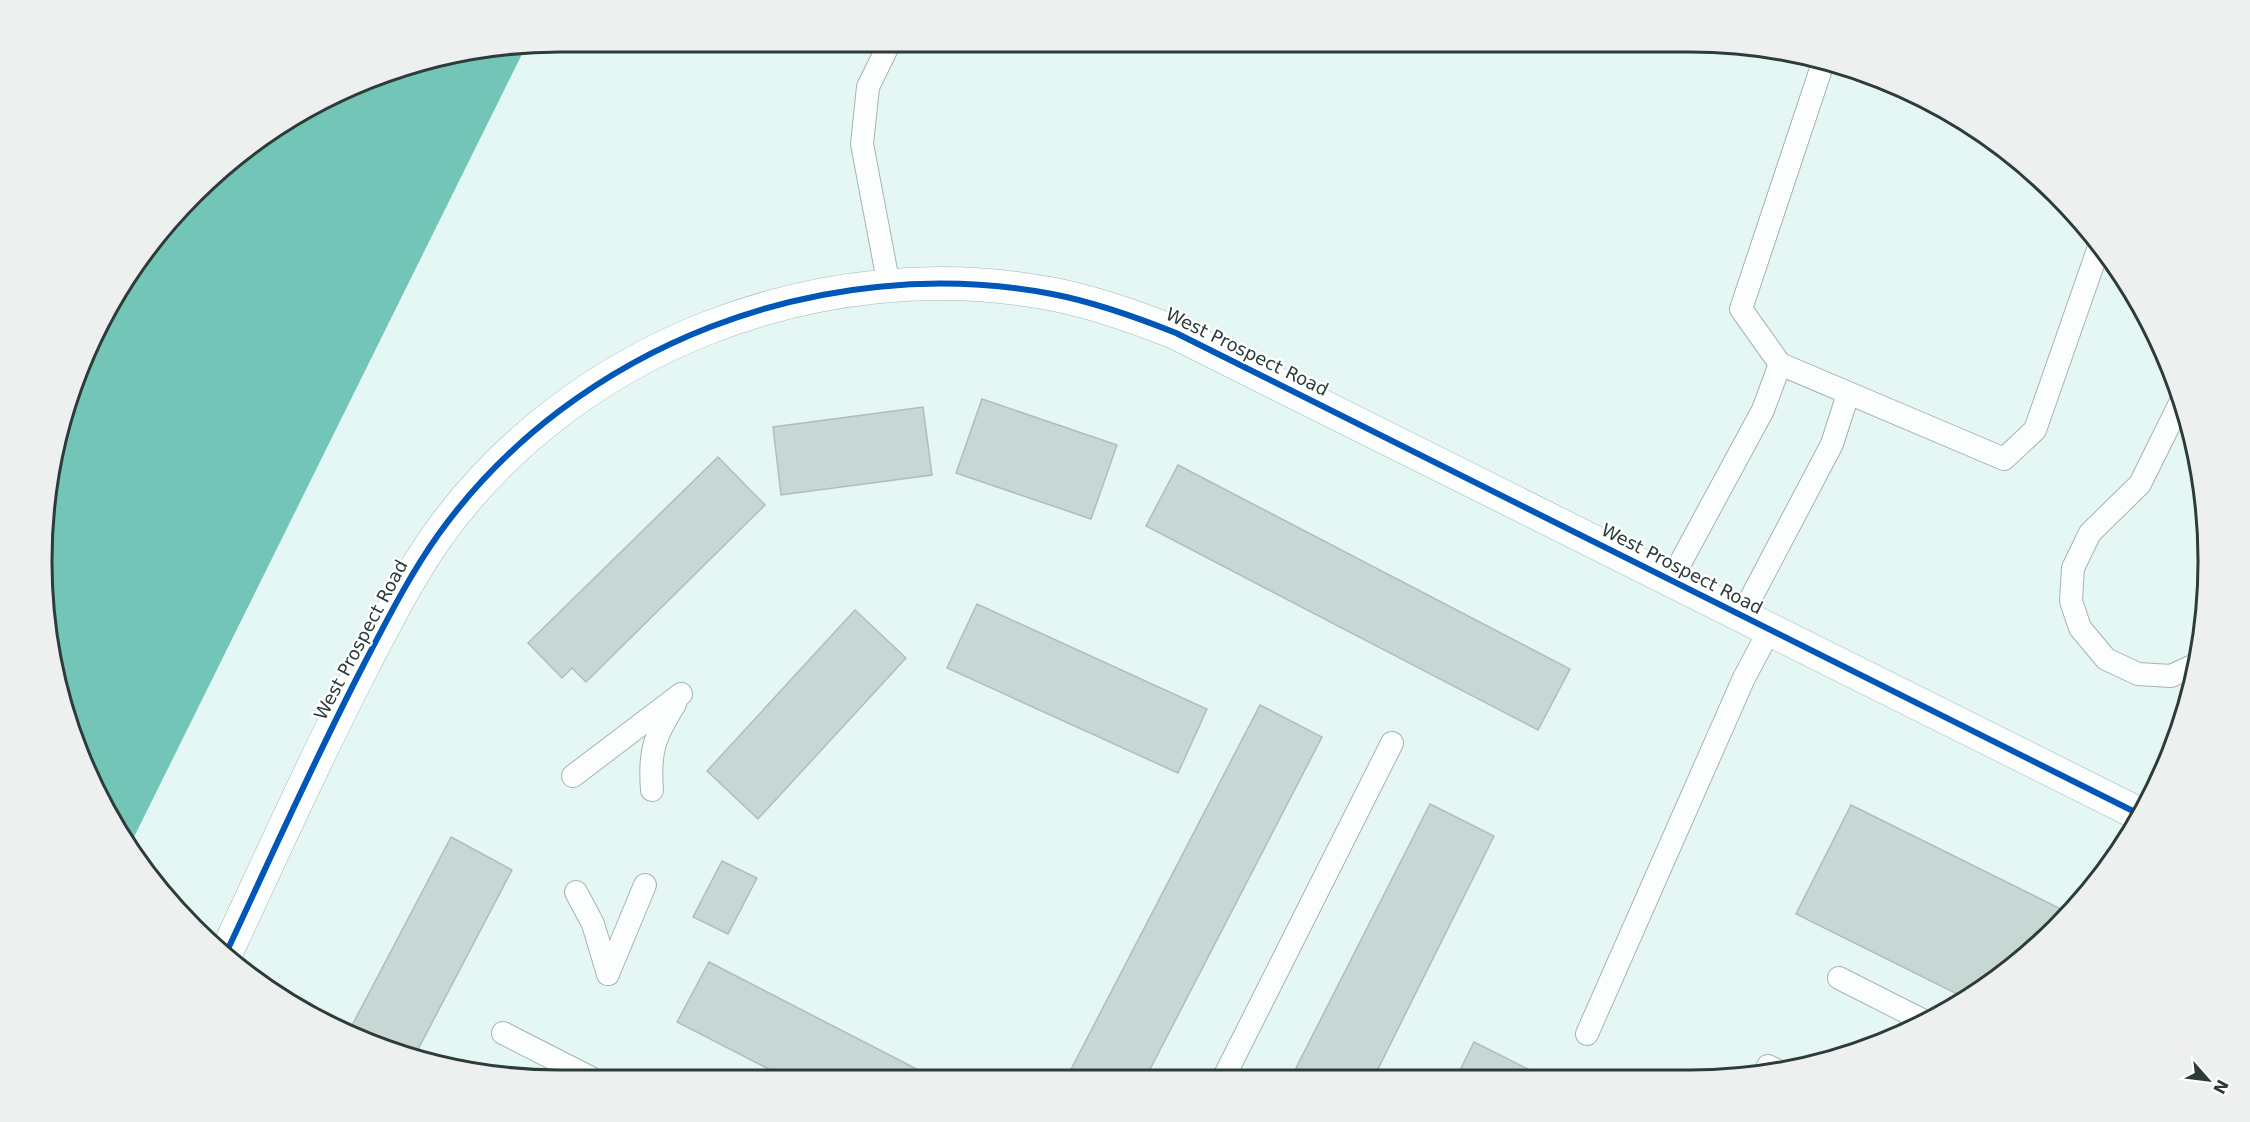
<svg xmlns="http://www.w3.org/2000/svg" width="2250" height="1122" font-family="'DejaVu Sans',sans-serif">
<rect width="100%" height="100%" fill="#e5f7f4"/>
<polygon fill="#73c5b8" points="525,48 132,841 95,790 46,628 52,459 112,301 171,219 245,149 394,70"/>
<g fill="#c7d7d4" stroke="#aebebb" stroke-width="1.5">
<polygon points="982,399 1117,445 1091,519 956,473"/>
<polygon points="923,407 932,475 781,495 773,427"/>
<polygon points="718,457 765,505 586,682 572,668 562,678 528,643"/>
<polygon points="1178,465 1570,669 1538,730 1146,526"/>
<polygon points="977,604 1207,709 1178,773 947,668"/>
<polygon points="855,610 906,658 758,819 707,771"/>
<polygon points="1260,705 1322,737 1146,1077 1067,1077"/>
<polygon points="1430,804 1494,836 1374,1077 1314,1077 1296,1068"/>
<polygon points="1851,805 2061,909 2050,930 2005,973 1963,997 1796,914"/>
<polygon points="451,837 512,870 414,1057 348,1033"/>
<polygon points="722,861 757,878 728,934 693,917"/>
<polygon points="709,962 934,1078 786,1078 677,1022"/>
<polygon points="1474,1042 1542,1076 1457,1076"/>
</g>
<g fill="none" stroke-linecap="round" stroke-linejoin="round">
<defs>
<g id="lane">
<polyline points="1824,60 1741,309 1780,364 2004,459 2035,430 2099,247"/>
<polyline points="889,286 862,144 868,87 890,42"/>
<polyline points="2182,399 2140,484 2090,533 2073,568 2071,601 2080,628 2106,659 2138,674 2171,676 2195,665"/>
<polyline points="1671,580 1763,410 1780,364"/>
<polyline points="1742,615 1832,444 1848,394"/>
<polyline points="573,776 681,694"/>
<path d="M652 790C649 752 654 737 675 704"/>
<polyline points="576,892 593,924 608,974"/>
<polyline points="608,974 645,885"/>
<polyline points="1839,978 1922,1020"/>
<polyline points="503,1033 593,1079"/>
<polyline points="1587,1034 1744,678 1770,629"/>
<polyline points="1768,1066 1776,1070"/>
<polyline points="1224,1077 1392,743"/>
</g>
<path id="secondary" d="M227 951C272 855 315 758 364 664 387 620 409 576 438 535 575 344 824 251 1052 294 1094 302 1136 317 1176 333L2139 814"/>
</defs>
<use href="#lane" stroke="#a5b4b1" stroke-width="24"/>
<use href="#secondary" stroke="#a5b4b1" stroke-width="34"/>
<use href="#lane" stroke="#fbfefd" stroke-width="22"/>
<use href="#secondary" stroke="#fbfefd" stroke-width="33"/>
<defs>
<path id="cycleway" d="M227 951C272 855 315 758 364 664 387 620 409 576 438 535 575 344 824 251 1052 294 1094 302 1136 317 1176 333L2139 814"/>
</defs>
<use href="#cycleway" stroke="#fff" stroke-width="10"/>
<use href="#cycleway" stroke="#0057b8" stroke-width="6"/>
</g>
<g text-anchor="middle" stroke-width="4.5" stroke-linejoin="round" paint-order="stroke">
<g font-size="18" fill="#2c3c39" stroke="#fff">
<text transform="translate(1247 352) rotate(26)" y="6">West Prospect Road</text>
<text transform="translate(1682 569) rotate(27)" y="6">West Prospect Road</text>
<text transform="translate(361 640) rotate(-62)" y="6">West Prospect Road</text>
</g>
</g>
<path d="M0 0H2250V1122H0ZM560 52H1690A508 508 0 0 1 2198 560V562A508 508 0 0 1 1690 1070H560A508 508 0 0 1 52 562V560A508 508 0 0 1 560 52Z" fill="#eeefef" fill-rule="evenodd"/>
<path fill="none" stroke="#2c3c39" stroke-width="3" d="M560 52H1690A508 508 0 0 1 2198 560V562A508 508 0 0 1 1690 1070H560A508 508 0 0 1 52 562V560A508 508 0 0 1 560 52Z"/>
<g transform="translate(2208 1080) rotate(118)" stroke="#ffffff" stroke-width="4.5" paint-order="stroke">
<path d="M0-4.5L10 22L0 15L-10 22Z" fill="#2c3c39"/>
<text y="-9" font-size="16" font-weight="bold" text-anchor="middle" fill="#2c3c39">N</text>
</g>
</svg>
